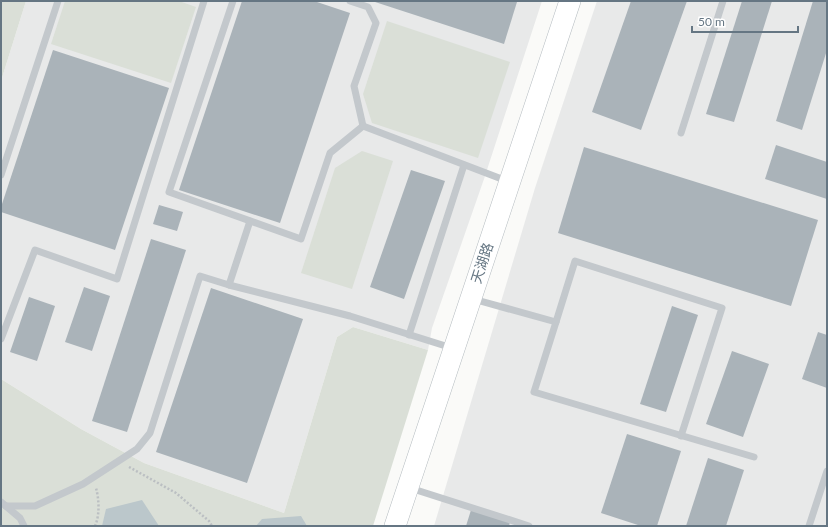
<svg xmlns="http://www.w3.org/2000/svg" width="828" height="527" font-family="Lato,'Noto Sans SC',sans-serif">
<rect width="100%" height="100%" fill="#fafaf8"/>
<g fill="#e8e9e9">
<polygon points="26,1 542,1 484,179 432,328 428,350 353,327 337,337 284,513 144,463 81,429 1,379 1,81"/>
<polygon points="597,1 827,1 827,526 434,526 535,188"/>
</g>
<g fill="#dadfd7">
<polygon points="1,1 26,1 1,81"/>
<polygon points="65,1 179,1 196,7 171,83 51,44"/>
<polygon points="387,21 510,62 478,158 372,123 363,94"/>
<polygon points="362,151 393,161 352,289 301,273 335,168"/>
<polygon points="353,327 428,350 373,526 1,526 1,379 81,429 144,463 284,513 337,337"/>
</g>
<g fill="#bbc7cb">
<polygon points="142,500 159,526 102,526 106,509"/>
<polygon points="301,516 307,526 256,526 262,519"/>
</g>
<g fill="#aab3b9">
<polygon points="242,1 314,1 350,13 280,223 179,190"/>
<polygon points="372,1 513,1 517,2 504,44"/>
<polygon points="631,1 687,1 641,130 592,112"/>
<polygon points="742,1 772,1 734,122 706,114"/>
<polygon points="813,1 827,1 827,50 802,130 776,121"/>
<polygon points="53,50 169,88 115,250 1,212 1,207"/>
<polygon points="776,145 827,162 827,199 765,179"/>
<polygon points="584,147 818,220 791,306 558,233"/>
<polygon points="411,170 445,181 404,299 370,287"/>
<polygon points="159,205 183,212 177,231 153,224"/>
<polygon points="151,239 186,250 127,432 92,421"/>
<polygon points="84,287 110,296 92,351 65,342"/>
<polygon points="211,288 303,319 247,483 156,452"/>
<polygon points="29,297 55,306 37,361 10,352"/>
<polygon points="672,306 698,315 666,412 640,404"/>
<polygon points="818,332 827,335 827,388 802,379"/>
<polygon points="732,351 769,364 743,437 706,424"/>
<polygon points="627,434 681,451 657,526 641,526 601,513"/>
<polygon points="708,458 744,470 726,526 686,526"/>
<polygon points="471,510 510,522 509,526 466,526"/>
</g>
<g fill="none" stroke-linecap="round" stroke-linejoin="round">
<defs>
<polyline id="secondary" points="395,526 570,1"/>
</defs>
<use href="#secondary" stroke="#b3babf" stroke-width="22"/>
<g stroke="#bbbfc2" stroke-width="2.5" stroke-dasharray="2 2" stroke-linecap="butt">
<polyline points="129,467 176,493 209,521 212,526"/>
<path d="M95 526C100 515 99 499 96 488"/>
</g>
<g stroke="#c3c8cc" stroke-width="7">
<polyline points="233,1 169,192 301,239 330,153 363,126"/>
<polyline points="350,1 368,7 376,23 354,86 363,126"/>
<polyline points="363,126 507,181"/>
<polyline points="681,133 723,1"/>
<polyline points="1,175 58,1"/>
<polyline points="229,285 250,221"/>
<polyline points="473,299 556,322 534,392 754,457"/>
<polyline points="556,322 575,261 722,308 681,436"/>
<polyline points="409,335 464,165"/>
<polyline points="1,339 35,250 117,279 204,1"/>
<polyline points="410,488 529,526"/>
<polyline points="1,502 20,518 24,526"/>
<polyline points="6,506 35,506 83,484 137,449 150,433 200,276 229,285 350,316 452,348"/>
<polyline points="809,526 827,471"/>
</g>
<use href="#secondary" stroke="#fff" stroke-width="21"/>
</g>
<g text-anchor="middle" stroke-width="4" stroke-linejoin="round" paint-order="stroke">
<g font-size="14" fill="#657683" stroke="#fff">
<text transform="translate(482 263) rotate(-72)" y="5">天湖路</text>
</g>
</g>
<rect width="828" height="527" fill="none" stroke="#657683" stroke-width="4"/>
<path d="M692 26v6h106v-6" fill="none" stroke="#657683" stroke-width="2"/>
<text x="698" y="26" font-size="12" fill="#657683" stroke="#ffffff" stroke-width="3" paint-order="stroke">50 m</text>
</svg>
